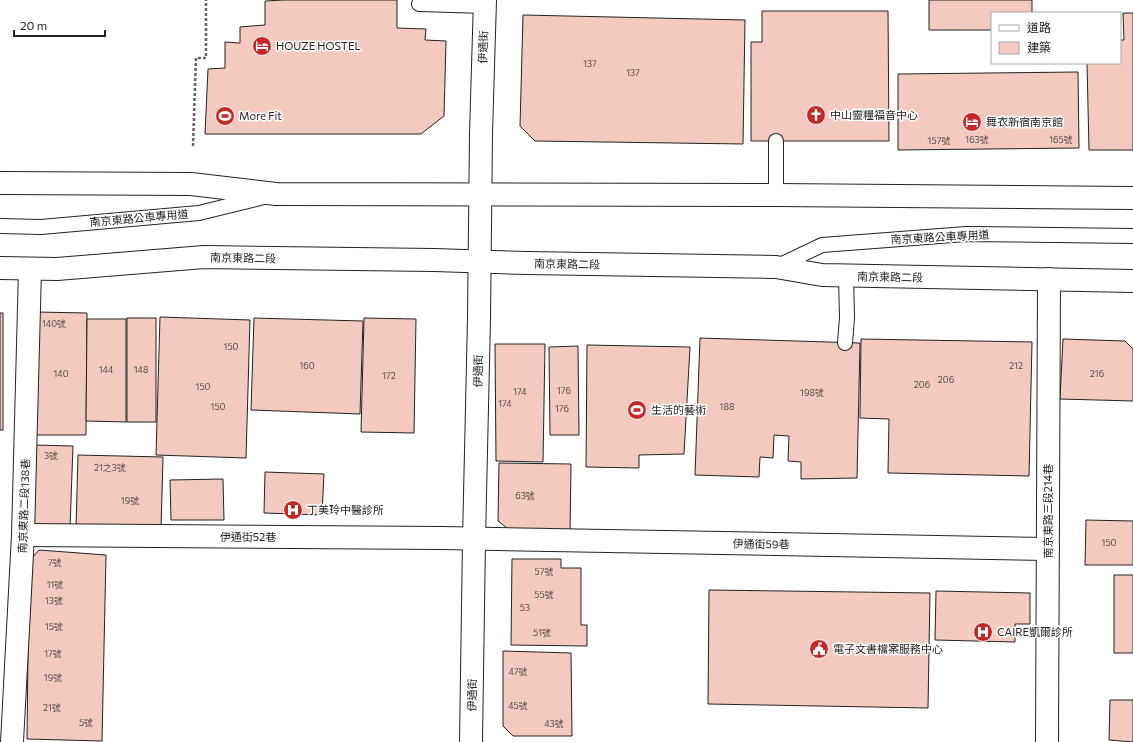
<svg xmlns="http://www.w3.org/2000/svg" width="1133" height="742" font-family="Commissioner,'Noto Sans TC',sans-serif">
<rect width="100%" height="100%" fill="#fff"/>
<g fill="#f3c9c0" stroke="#222">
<polygon points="284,0 397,0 397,28 426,29 425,40 446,41 444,116 421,134 205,134 208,69 225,68 225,42 240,43 240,27 265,25 265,1"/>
<polygon points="929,0 1032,0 1032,13 992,13 992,30 929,30"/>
<polygon points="762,11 888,11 889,141 751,141 751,42 762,42"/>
<polygon points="1123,13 1133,13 1133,150 1089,150 1087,63 1120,63 1120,40 1124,40"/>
<polygon points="523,15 745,20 743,144 535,141 520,126"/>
<polygon points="1078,72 1079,148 898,150 898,74"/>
<polygon points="36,312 87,313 86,435 35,435"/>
<rect x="0" y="313" width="3" height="117"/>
<polygon points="160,317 250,320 246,458 156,455"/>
<rect x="127" y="318" width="29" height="104"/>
<polygon points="254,318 363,321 360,414 251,410"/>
<polygon points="364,318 416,319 414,433 361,432"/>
<polygon points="87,319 126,319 126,422 86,421"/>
<polygon points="700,338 860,343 857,478 801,479 801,462 788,461 789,436 774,435 773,458 760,457 759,477 695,475"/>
<polygon points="861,339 1032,342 1029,476 888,473 889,419 860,418"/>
<polygon points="1063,339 1125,341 1133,349 1133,401 1060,399"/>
<polygon points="495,344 545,344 543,462 496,461"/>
<polygon points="587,345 690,347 684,454 639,455 639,468 586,467"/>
<polygon points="578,346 579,435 550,435 549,347"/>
<polygon points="33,445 73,446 70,528 30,527"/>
<polygon points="78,455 163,457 161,530 76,528"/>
<polygon points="499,463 571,464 570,536 517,536 498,521"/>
<polygon points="265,472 324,474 322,515 264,513"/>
<polygon points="223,479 224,520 171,520 170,480"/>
<polygon points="1086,520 1133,521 1133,565 1085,565"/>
<polygon points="39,550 106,555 102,741 27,739 29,561"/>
<polygon points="512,559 561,559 561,568 581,568 581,625 587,625 587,646 511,645"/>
<rect x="1114" y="575" width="19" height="78"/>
<polygon points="709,590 930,593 928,708 708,704"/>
<polygon points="936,591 1030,593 1030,624 1015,624 1015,642 935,640"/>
<polygon points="503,651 571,653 572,736 513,736 503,726"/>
<polygon points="1110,700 1133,700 1133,742 1109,740"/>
</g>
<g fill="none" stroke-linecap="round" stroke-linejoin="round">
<defs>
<g id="service">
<polyline points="419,4 485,6"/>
<polyline points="776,195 776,141"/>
<polyline points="0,226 41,227 199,213 264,197"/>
<polyline points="776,267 822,245 966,234 1133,236"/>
<polyline points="845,343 847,318 846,276"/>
</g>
<g id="minor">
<polyline points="23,535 442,538 1048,549"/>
<polyline points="12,742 23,535 30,269"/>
<polyline points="471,742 474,539 479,319 481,133 485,0"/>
<polyline points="1047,742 1049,279"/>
</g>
<g id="secondary">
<polyline points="0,183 191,184 276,194 776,195 1133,198"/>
<polyline points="0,268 57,269 204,257 434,260 527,263 776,267 822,275 1133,281"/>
</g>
</defs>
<use href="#service" stroke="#222" stroke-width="16"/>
<use href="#minor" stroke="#222" stroke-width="24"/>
<use href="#secondary" stroke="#222" stroke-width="24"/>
<polyline stroke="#646464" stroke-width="2.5" stroke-dasharray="3 2" stroke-linecap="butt" points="193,146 196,58 206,58 206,0"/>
<use href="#service" stroke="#fff" stroke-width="14"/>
<use href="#minor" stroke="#fff" stroke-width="22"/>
<use href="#secondary" stroke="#fff" stroke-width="22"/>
</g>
<defs>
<symbol id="hotel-disc" viewBox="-11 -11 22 22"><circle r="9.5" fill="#c62828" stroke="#fff"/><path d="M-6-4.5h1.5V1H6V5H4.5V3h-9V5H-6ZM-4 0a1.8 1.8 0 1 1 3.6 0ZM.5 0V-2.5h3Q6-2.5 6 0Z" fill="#fff"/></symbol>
<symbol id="church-disc" viewBox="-11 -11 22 22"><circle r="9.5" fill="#c62828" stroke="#fff"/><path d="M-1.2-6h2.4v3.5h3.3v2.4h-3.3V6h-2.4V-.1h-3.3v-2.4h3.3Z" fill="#fff"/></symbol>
<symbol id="stadium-disc" viewBox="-11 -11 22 22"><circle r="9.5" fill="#c62828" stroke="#fff"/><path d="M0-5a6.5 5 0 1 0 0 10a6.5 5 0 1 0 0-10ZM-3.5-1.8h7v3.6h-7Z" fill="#fff"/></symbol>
<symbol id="hospital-disc" viewBox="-11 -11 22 22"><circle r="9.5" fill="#c62828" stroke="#fff"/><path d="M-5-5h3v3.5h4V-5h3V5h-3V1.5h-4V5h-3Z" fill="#fff"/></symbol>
<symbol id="civic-disc" viewBox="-11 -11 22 22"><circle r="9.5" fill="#c62828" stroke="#fff"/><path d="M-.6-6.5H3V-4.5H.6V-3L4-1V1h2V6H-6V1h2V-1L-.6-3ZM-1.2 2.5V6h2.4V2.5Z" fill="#fff"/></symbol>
</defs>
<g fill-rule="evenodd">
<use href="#hotel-disc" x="251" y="35" width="22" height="22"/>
<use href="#church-disc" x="805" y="104" width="22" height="22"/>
<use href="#stadium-disc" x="214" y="105" width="22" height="22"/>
<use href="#hotel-disc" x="961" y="111" width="22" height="22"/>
<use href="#stadium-disc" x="626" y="399" width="22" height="22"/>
<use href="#hospital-disc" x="282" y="499" width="22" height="22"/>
<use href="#hospital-disc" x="972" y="621" width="22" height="22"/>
<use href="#civic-disc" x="808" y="638" width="22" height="22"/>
</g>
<g text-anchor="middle" stroke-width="3" stroke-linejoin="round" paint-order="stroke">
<g font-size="9" fill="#564c4a">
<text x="590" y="67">137</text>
<text x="633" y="76">137</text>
<text x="977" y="143">163號</text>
<text x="1061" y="143">165號</text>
<text x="939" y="144">157號</text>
<text x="54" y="327">140號</text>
<text x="231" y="350">150</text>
<text x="307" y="369">160</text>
<text x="1016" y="369">212</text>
<text x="106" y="373">144</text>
<text x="141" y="373">148</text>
<text x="61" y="377">140</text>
<text x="1097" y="377">216</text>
<text x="389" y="379">172</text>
<text x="946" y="383">206</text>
<text x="922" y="388">206</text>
<text x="203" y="390">150</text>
<text x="564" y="394">176</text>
<text x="520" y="395">174</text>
<text x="812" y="396">198號</text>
<text x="505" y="407">174</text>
<text x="218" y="410">150</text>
<text x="727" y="410">188</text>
<text x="562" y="412">176</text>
<text x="51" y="459">3號</text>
<text x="110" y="471">21之3號</text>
<text x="525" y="499">63號</text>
<text x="130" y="504">19號</text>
<text x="1109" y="546">150</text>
<text x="55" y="566">7號</text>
<text x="544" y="575">57號</text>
<text x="55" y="588">11號</text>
<text x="544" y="598">55號</text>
<text x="54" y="604">13號</text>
<text x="525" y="611">53</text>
<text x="54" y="630">15號</text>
<text x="542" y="636">51號</text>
<text x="53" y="657">17號</text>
<text x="518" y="675">47號</text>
<text x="53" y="681">19號</text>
<text x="518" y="709">45號</text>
<text x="52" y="711">21號</text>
<text x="86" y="726">5號</text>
<text x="554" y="727">43號</text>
</g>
<g font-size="11" fill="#222" stroke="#fff" text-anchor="start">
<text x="276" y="50">HOUZE HOSTEL</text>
<text x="830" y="119">中山靈糧福音中心</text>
<text x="239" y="120">More Fit</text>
<text x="986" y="126">舞衣新宿南京館</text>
<text x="651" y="414">生活的藝術</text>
<text x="307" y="514">丁美玲中醫診所</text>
<text x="997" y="636">CAIRE凱爾診所</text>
<text x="833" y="653">電子文書檔案服務中心</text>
</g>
<g font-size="11" fill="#222" stroke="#fff">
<text transform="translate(483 47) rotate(-88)" y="4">伊通街</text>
<text transform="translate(139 218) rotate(-5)" y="4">南京東路公車專用道</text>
<text transform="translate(940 237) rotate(-3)" y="4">南京東路公車專用道</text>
<text transform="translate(243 258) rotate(1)" y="4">南京東路二段</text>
<text transform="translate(567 264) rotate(1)" y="4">南京東路二段</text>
<text transform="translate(890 277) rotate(1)" y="4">南京東路二段</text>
<text transform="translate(478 371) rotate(-89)" y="4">伊通街</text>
<text transform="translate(24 506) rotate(-88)" y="4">南京東路二段138巷</text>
<text transform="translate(1048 511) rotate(-90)" y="4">南京東路三段214巷</text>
<text x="248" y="541">伊通街52巷</text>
<text transform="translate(761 544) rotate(1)" y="4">伊通街59巷</text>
<text transform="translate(472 695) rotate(-89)" y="4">伊通街</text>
</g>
</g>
<rect x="991" y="12" width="130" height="52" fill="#ffffff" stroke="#a7a7a7"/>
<rect x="999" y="25" width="20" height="6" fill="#ffffff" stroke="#a7a7a7"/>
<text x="1027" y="32" font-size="12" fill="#222222">道路</text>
<rect x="999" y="42" width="20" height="12" fill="#f3c9c0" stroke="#a7a7a7"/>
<text x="1027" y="52" font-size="12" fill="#222222">建築</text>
<path d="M14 30v6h91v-6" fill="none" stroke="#222222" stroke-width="2"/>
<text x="20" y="30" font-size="12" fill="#222222" stroke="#ffffff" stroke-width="3" paint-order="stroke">20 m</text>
</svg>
